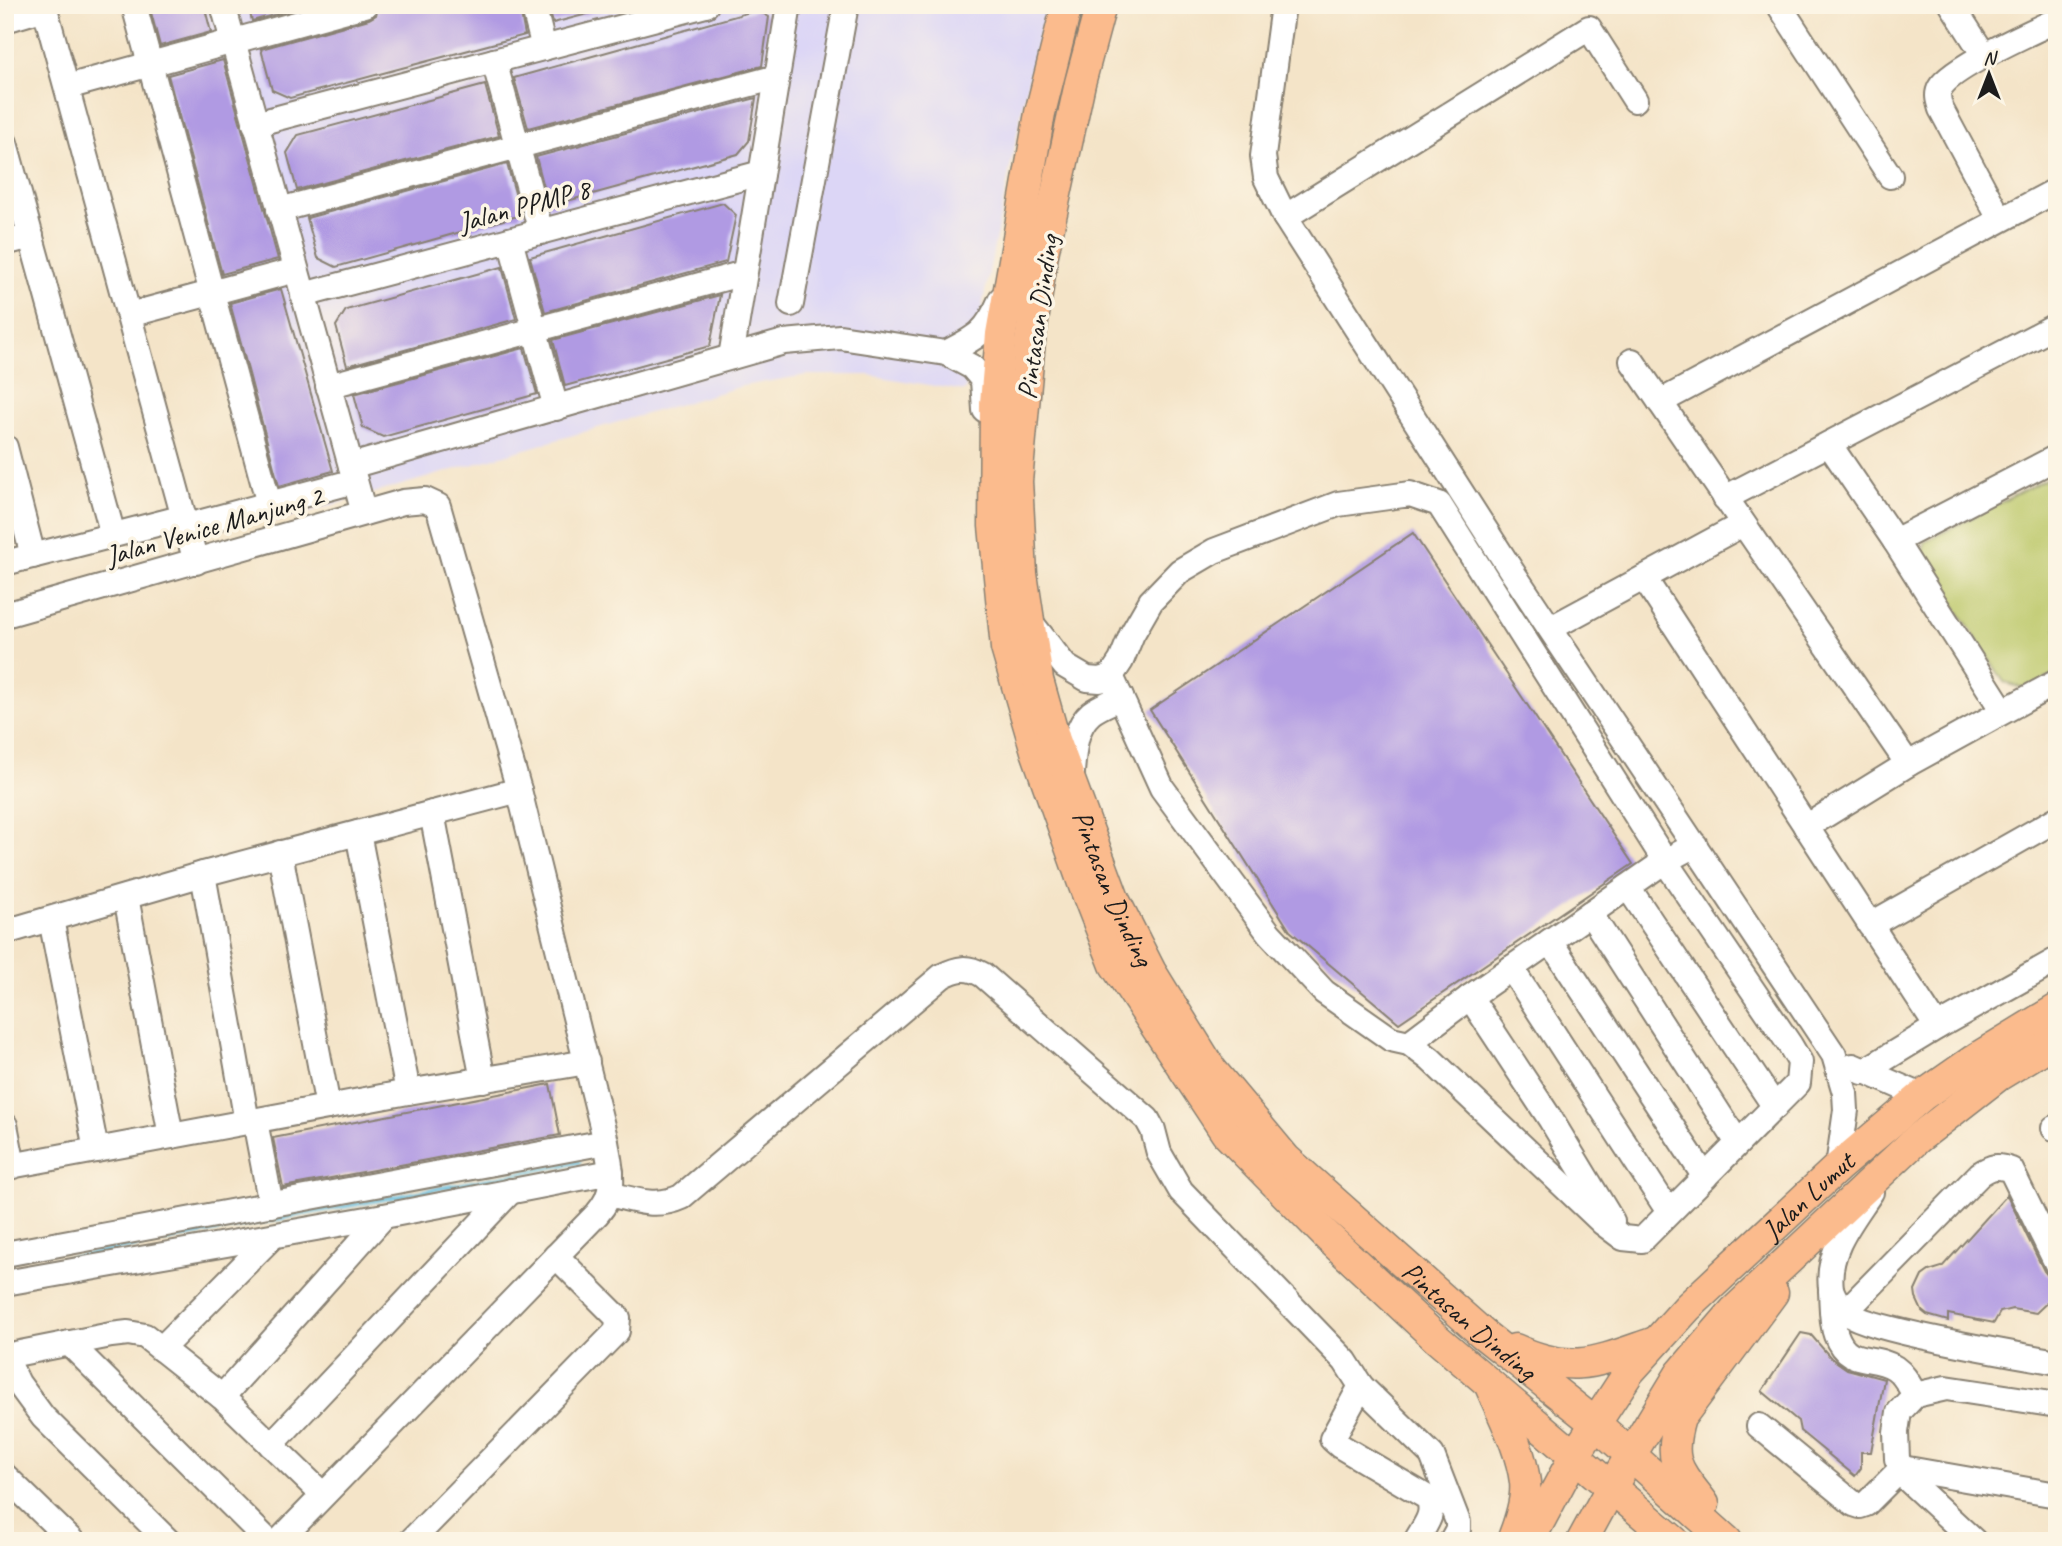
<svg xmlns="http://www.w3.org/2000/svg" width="2062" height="1546" font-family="Caveat,sans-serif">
<rect width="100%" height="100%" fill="#fcf5e5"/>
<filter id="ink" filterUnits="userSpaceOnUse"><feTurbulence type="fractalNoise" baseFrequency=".0143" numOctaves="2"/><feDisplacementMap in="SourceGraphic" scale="14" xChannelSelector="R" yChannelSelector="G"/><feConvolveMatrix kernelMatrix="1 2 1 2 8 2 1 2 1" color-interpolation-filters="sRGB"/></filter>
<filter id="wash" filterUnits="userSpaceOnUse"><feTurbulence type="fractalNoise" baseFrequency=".00686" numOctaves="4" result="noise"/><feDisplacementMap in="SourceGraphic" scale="28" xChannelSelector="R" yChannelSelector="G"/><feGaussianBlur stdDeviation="1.57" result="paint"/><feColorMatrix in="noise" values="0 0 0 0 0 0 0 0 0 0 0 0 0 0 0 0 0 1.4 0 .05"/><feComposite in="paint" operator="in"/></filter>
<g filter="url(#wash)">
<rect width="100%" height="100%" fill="#f4e4c8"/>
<polygon fill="#dcd6f6" points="135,5 1047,5 1026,89 965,391 869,375 807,375 742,386 274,522"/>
<path fill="#bbc768" stroke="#6c7242" stroke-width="2" d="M2057 473V673C2035 685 2028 693 2004 682L1923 556 1925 542Z"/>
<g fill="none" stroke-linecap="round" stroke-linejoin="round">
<polyline stroke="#65c0e2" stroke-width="5" points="29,1266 579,1162"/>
</g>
<g id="blocks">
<g fill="#b09ae3">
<polygon points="149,5 204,5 211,32 160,46"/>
<polygon points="248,5 308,5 252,21"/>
<polygon points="379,5 519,5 525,35 290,98 272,90 261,49 369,19 376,15"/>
<polygon points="548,5 602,5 603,10 553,23"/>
<polygon points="757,10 769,17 762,66 528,128 514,78"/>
<polygon points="223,60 278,259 222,274 168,75"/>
<polygon points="485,85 499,136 297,190 287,153 298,135"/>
<polygon points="756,98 749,141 738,154 549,206 536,157"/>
<polygon points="507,164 521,215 336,267 318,258 307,218"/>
<polygon points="723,203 736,215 726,262 545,312 530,257"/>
<polygon points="502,267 516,319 347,366 336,326 346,310"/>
<polygon points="281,289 333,471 279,486 230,303"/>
<polygon points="720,295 710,346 565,386 553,340"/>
<polygon points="524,348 537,394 383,437 363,428 354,394"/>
<polygon points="1413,533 1633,864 1399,1023 1290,931 1150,710"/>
<polygon points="550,1084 560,1135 283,1187 273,1138"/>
<polygon points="2007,1195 2044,1271 2048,1276 2056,1279 2057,1293 2036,1313 2012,1309 2000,1312 1994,1323 1948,1314 1948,1321 1927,1315 1922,1311 1916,1298 1915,1291 1922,1276 1929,1271 1942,1267"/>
<polygon points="1801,1333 1811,1335 1831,1358 1847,1369 1884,1379 1871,1452 1861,1452 1861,1468 1855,1476 1800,1431 1798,1421 1762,1391"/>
</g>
</g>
</g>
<g filter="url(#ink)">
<use href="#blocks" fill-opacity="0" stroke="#888072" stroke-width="2"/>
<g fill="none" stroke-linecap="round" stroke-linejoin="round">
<defs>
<g id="minor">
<polyline points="44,5 196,562"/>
<polyline points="134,5 269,504"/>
<polyline points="223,5 364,513"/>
<polyline points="533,5 544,48"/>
<polyline points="1283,5 1263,156 1266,178 1285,217 1511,570 1834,1055 1845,1093 1846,1110 1838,1167"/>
<polyline points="1779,5 1890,176"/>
<polyline points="1952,5 1984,55"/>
<polyline points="5,20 45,8"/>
<polyline points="494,61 541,232"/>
<polyline points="67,87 365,5"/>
<polyline points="255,124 706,5"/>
<polyline points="5,143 113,535"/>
<polyline points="279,210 777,77"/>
<polyline points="1285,217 1589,28 1635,100"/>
<path d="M2000 219 1941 109C1939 102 1936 95 1940 88 1951 68 2033 31 2057 20"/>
<polyline points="510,240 556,408"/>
<polyline points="5,243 31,236"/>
<polyline points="303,295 761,173"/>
<polyline points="791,304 846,5"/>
<polyline points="129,315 296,270"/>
<path d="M946 353C978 337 987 332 1001 299"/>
<polyline points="731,357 789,5"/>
<polyline points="1632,361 1908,764"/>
<polyline points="328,386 744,273"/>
<polyline points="1660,402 2057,190"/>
<polyline points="1829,444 1895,541 2003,711"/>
<polyline points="5,447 33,556"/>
<polyline points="351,466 784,342 840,337 946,353 972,367 983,380 985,410"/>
<polyline points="1725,498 2057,325"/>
<polyline points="187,526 355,481"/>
<polyline points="1895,541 2057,457"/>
<polyline points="5,563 184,517"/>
<polyline points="1644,578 1937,1027"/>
<path d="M5 615 403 502 425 500 438 506 519 790 606 1142C611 1170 618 1191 597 1214L279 1541"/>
<polyline points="1028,619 1065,666 1087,679 1100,680 1111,676 1121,661 1132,634 1151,601 1180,571 1214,551 1338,504 1410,494 1439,504 1665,861 1470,997 1409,1043"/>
<polyline points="1551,628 1743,524"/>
<polyline points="1111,676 1162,788 1269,933 1324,992 1391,1039 1409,1043 1430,1059 1603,1223 1623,1238 1642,1240 1798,1083 1800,1062 1790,1045 1665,861 1695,845"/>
<path d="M1071 782C1074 759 1072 729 1091 713 1100 706 1112 702 1121 697"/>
<polyline points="432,813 483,1080"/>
<polyline points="1806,827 1908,764 2057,682"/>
<polyline points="358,833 408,1092"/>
<polyline points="280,853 328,1107"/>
<polyline points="203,874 247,1122"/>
<polyline points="1628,887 1775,1107"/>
<polyline points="126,897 171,1136"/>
<polyline points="1590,913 1738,1143"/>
<polyline points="51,919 96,1150"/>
<polyline points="1870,925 2057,819"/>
<polyline points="5,932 203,874 519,790"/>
<polyline points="1550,941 1705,1177"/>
<polyline points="1511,968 1669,1212"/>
<polyline points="1470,997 1551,1120 1612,1221"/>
<polyline points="1853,1066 1922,1096"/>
<polyline points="1863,1072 1937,1027 2057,960"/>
<polyline points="255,1121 271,1205"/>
<polyline points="5,1125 13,1166"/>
<polyline points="2054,1128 2057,1127"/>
<polyline points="5,1167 408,1092 587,1062"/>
<path d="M1871 1192C1852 1221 1826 1251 1831 1288 1832 1294 1840 1307 1844 1311 1864 1330 2021 1355 2057 1362"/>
<path d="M610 1194C636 1201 657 1208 681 1197L942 976C958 968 967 966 983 975L1147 1119 1153 1130 1159 1153 1181 1191 1345 1361 1361 1386 1432 1455 1458 1522V1530L1452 1541"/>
<polyline points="5,1254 606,1142"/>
<polyline points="5,1283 384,1216 611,1172"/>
<path d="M1831 1291C1832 1305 1831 1322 1836 1335 1848 1368 1873 1353 1895 1368 1905 1375 1909 1385 1915 1395"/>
<path d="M1845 1312 1980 1174C1992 1166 1997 1165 2011 1170L2057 1264"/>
<polyline points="69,1343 268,1541"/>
<polyline points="161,1349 273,1236"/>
<polyline points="5,1356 111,1335 128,1333 145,1336 222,1397 323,1495"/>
<polyline points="5,1356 18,1383 43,1417 168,1541"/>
<path d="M1361 1386 1332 1439 1340 1446 1428 1498C1436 1514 1424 1526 1416 1541"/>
<polyline points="222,1397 384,1216"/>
<polyline points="1759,1426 1854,1504 1860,1506 1866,1504 1902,1468 2057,1495"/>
<polyline points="271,1445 511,1191"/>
<polyline points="5,1476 72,1541"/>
<polyline points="411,1541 617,1331 618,1318 556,1256"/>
<polyline points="1974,1541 1907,1479 1897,1459 1896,1432 1899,1412 1915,1395 1946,1388 2057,1405"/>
</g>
<g id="major">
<polyline points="1067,5 1040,113 1001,334 995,403 994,526 1006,648 1036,751 1084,886 1115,965 1226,1133 1328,1237 1436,1338 1674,1541"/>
<path id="s1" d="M1101 5 1080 83 1043 254 1030 341 1017 481 1022 574 1038 680 1055 740 1114 899 1151 972 1211 1069 1286 1159 1483 1334 1595 1423 1727 1541"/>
<path d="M1515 1349C1572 1375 1597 1362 1652 1343"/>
<path d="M1491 1388C1504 1418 1521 1449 1525 1482 1527 1501 1519 1523 1512 1541"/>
<path d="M1704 1504C1678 1470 1667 1462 1680 1418L1773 1293"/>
<path id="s2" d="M1529 1541 1575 1455 1629 1372 1688 1307 1838 1167 1922 1096 1978 1057 2057 1009"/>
<polyline points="1582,1541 1612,1486 1680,1374 1734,1311 1917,1139 1998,1076 2057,1040"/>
</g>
</defs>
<use href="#minor" stroke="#888072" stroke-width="28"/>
<use href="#major" stroke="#888072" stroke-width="33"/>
<use href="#minor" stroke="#fff" stroke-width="24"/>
<use href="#major" stroke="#fbbb8d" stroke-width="30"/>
</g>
</g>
<g text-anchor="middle" stroke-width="7" stroke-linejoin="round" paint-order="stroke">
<g font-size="28" fill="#1c1c1c" stroke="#fcf5e5">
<text transform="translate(524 205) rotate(-15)" y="10">Jalan PPMP 8</text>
<text transform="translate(1037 317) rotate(-82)" y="10">Pintasan Dinding</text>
<text transform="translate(214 525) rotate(-16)" y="10">Jalan Venice Manjung 2</text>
<text dy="10" stroke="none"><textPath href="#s1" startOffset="906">Pintasan Dinding</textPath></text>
<text dy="10" stroke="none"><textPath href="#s2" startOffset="448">Jalan Lumut</textPath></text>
<text dy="10" stroke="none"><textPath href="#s1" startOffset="1474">Pintasan Dinding</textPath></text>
</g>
</g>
<rect width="2062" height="1546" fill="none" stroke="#fcf5e5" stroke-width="28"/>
<g transform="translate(1989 74)" stroke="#fcf5e5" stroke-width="5" paint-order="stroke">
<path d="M0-5L12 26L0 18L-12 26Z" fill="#1c1c1c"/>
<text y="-10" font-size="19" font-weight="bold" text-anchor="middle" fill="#1c1c1c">N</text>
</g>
</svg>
